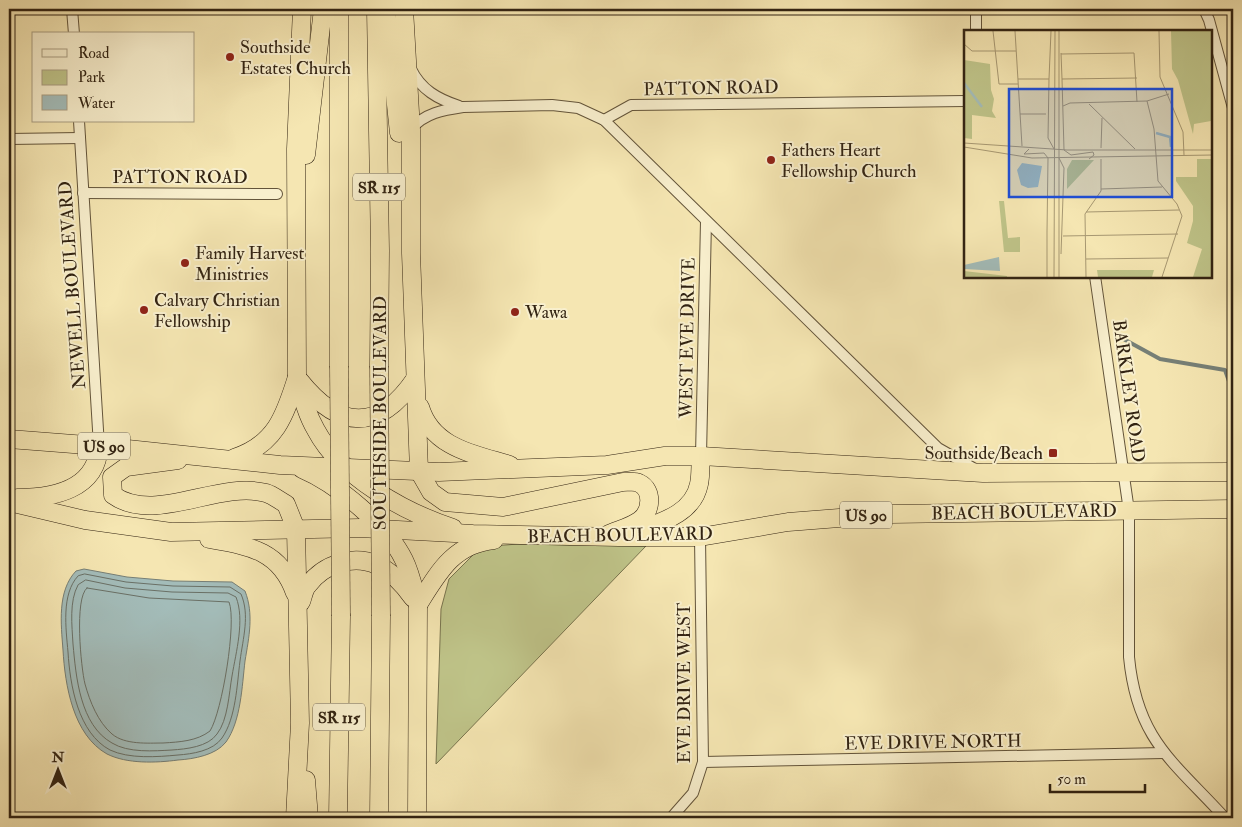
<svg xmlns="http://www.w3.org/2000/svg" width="1242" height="827" font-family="'IM FELL Double Pica',serif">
<rect width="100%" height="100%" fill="#f5e6b2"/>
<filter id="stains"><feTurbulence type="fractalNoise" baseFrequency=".004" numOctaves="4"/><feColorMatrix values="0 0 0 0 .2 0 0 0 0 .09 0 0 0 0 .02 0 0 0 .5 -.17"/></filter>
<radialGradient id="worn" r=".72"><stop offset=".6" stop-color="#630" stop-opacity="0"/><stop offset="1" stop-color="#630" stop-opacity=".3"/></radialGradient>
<polygon fill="#bfc489" stroke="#78744e" points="518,544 646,546 436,764 441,609 449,579 481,547"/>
<path fill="#a3bcb9" stroke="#767f76" d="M84 569 127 577 173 581 232 582 245 591C254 614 249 637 245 661 242 686 241 721 226 742 216 755 194 759 178 760 156 763 127 764 107 754 73 735 65 685 63 650 61 624 57 591 76 571Z"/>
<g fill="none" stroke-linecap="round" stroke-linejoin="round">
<g stroke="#6a7066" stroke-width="1">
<path d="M85 574 126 582 173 586 230 587 241 594C250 615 243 638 240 661 237 684 236 718 222 738 213 751 192 754 178 755 157 757 129 759 110 750 78 733 70 685 68 652 66 629 61 594 78 576Z"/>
<path d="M86 580 125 588 172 592 228 593 236 597C245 620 236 652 232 676 229 693 228 720 217 734 208 747 186 749 172 750 154 751 128 753 112 743 80 725 76 677 73 644 72 626 69 601 78 585Z"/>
<path d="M87 588 149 598 229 602C237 622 222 712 210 731 197 741 180 742 163 743 148 743 125 745 112 734 98 722 90 702 85 684 81 668 74 598 87 588Z"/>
</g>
<polyline stroke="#767f76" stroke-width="4" points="1118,336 1160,359 1225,370 1230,384 1229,445"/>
<defs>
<g id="minor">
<polyline points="72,9 74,34"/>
<polyline points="976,9 976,31"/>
<polyline points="1204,9 1209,20 1233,108"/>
<path d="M411 69C421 90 438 99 459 106"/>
<polyline points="604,120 631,105 966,101"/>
<polyline points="79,121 99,446"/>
<path d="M411 129C425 113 443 110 463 107L552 105 578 108 604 120 938 448 975 469"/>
<polyline points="9,139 80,138"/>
<polyline points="83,193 277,194"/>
<path d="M1095 276 1129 511V657C1137 740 1173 761 1225 818"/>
<polyline points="701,456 706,221"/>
<polyline points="703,762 1164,753"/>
<polyline points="671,818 693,793 703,762 700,537"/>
</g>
<g id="trunk">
<path d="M302 9 296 149 297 376C302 395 306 413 316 430 341 477 404 512 453 528"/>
<polyline points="339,9 339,366"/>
<polyline points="376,9 380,251 379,366"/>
<polyline points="386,9 399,133"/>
<path d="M404 9 411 130V253L419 471 431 492 445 502 503 507 623 482C628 482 635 481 639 483 654 490 651 512 640 520 631 527 617 530 607 535"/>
<polyline points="306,155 323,9"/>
<path d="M300 381C339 430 379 432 415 379"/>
<path d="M420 407C432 448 474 454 510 465"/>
<polyline points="9,439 99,446 280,465 439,472 607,465 665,456 701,456 983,473 1233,472"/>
<path d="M234 458C275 445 285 416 297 377"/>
<path d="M178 460 126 467 112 477 113 495C155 525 218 480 266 493 273 495 280 501 286 504L296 529 300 723 295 818"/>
<path d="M302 469C337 484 387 525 404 560 411 574 414 590 418 605L417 818"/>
<path d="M17 498C53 498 97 490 99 446"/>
<polyline points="9,502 85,520 171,532 360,528 473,534 619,537 700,537 788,522 890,514 1233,509"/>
<path d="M632 533C658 523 693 515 699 484 701 475 700 465 701 456"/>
<path d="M209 539C249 546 280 550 295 593"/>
<path d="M301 602C303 597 304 589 308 585 324 564 353 554 377 565 392 572 404 585 413 598"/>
<path d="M418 605C438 573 453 544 494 540"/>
<polyline points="306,780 309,818"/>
<polyline points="338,818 341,616"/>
<polyline points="379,818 381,616"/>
</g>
</defs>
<use href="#minor" stroke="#63543a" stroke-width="12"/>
<use href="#trunk" stroke="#322312" stroke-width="19"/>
<use href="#minor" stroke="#f8efcd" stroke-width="10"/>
<use href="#trunk" stroke="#f5e6b2" stroke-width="18"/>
<defs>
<g id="trunk-bridge">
<polyline points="339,366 341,616"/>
<polyline points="379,366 381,616"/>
</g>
</defs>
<use href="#trunk-bridge" stroke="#322312" stroke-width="19" stroke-linecap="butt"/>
<use href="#trunk-bridge" stroke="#f5e6b2" stroke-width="18"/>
</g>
<g fill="#8f2418" stroke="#f8efcd" stroke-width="2">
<circle cx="230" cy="57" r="5"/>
<circle cx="771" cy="160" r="5"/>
<circle cx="185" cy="263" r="5"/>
<circle cx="144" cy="310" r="5"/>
<circle cx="515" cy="312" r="5"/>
<rect x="1048" y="448" width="10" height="10" rx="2.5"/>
</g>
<g text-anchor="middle" stroke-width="4" stroke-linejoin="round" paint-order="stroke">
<g fill="#f8efcd" stroke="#6d604a" stroke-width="1">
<rect x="353" y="173.5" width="52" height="27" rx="4"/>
<rect x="78" y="432.5" width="52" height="27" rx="4"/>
<rect x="840" y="501.5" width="52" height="27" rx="4"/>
<rect x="313" y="703.5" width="52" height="27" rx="4"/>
</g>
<g font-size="16" font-weight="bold" fill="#322312">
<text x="379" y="193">SR 115</text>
<text x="104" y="452">US 90</text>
<text x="866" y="521">US 90</text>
<text x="339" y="723">SR 115</text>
</g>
<g font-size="18" fill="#322312" stroke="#f8efcd" text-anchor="start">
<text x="240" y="53">Southside<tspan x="240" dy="21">Estates Church</tspan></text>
<text x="781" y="156">Fathers Heart<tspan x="781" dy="21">Fellowship Church</tspan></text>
<text x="195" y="259">Family Harvest<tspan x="195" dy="21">Ministries</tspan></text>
<text x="154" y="306">Calvary Christian<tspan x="154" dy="21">Fellowship</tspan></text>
<text x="525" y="318">Wawa</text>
<text x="1043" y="459" text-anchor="end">Southside/Beach</text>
</g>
<g font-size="18" fill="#322312" stroke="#f8efcd">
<text transform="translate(711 88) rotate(-1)" y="6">PATTON ROAD</text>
<text x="180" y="183">PATTON ROAD</text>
<text transform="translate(72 285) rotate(-94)" y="6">NEWELL BOULEVARD</text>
<text transform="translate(687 338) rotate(-89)" y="6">WEST EVE DRIVE</text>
<text transform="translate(1129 391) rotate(82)" y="6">BARKLEY ROAD</text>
<text transform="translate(380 413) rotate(-90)" y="6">SOUTHSIDE BOULEVARD</text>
<text transform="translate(1024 512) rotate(-1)" y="6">BEACH BOULEVARD</text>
<text transform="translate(620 535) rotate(-1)" y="6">BEACH BOULEVARD</text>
<text transform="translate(684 683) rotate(-90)" y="6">EVE DRIVE WEST</text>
<text transform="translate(933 742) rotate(-1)" y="6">EVE DRIVE NORTH</text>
</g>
</g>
<g transform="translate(964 30)">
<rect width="248" height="248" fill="#f5e6b2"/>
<path d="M207 1H247V91L230 94 229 104 214 50 208 39ZM0 30 26 34 27 60 30 69 28 81 32 88 8 85V109L0 108ZM233 129H247V247H229L238 219 223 213 229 191V176L212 151V147H233ZM108 130H130L103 159V139ZM35 171H40L44 208 56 207V222H40ZM133 240H190L188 247H134ZM0 241 43 246V247H0Z" fill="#bfc489"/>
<path d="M58 133 78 136 74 157 64 158 57 155 53 140ZM35 227 36 241 0 239V235Z" fill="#a3bcb9"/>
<path fill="none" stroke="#a3bcb9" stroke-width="2.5" d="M0 53 18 77M192 103 206 107 207 117"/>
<path fill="none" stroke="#a79872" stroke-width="1" d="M29 1 35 54H54M51 1 58 116M95 1V247M195 1 196 47 219 102 220 125M0 14 8 21H52M97 23 98 49 173 48M97 24 170 23 173 72M54 49H85L87 1M85 49 84 108 90 119M98 49 100 120 107 125 129 122 130 125 125 129M183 71 190 99 194 151 213 174 218 186 198 247M125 74 171 119M99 76 106 73 183 71 205 64M56 84H82M0 113 103 120H248M0 117 68 128 248 125M137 118 138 88M65 119 60 124 80 123 84 128 83 202M95 128 100 138 97 224M137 159 198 157M122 182 215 180M99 206 214 204M122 229 204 228M83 247V202M90 247 91 1M122 247 121 184 137 161V129"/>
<path fill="#1d4ed8" fill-opacity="0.15" stroke="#1d4ed8" stroke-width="2.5" d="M45 59H208V167H45Z"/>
<rect width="248" height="248" fill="none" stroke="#322312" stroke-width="2.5"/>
</g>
<rect width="1242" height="827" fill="none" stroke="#f5e6b2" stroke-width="30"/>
<rect x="10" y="10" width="1222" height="807" fill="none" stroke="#322312" stroke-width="2.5"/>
<rect x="15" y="15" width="1212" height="797" fill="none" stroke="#322312"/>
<rect x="32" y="32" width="162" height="90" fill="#f8efcd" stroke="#a99d82"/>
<rect x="42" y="49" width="25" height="8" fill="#f8efcd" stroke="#a99d82"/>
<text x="78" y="58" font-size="15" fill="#322312">Road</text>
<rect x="42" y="70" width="25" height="15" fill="#bfc489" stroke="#a99d82"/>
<text x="78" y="82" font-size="15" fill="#322312">Park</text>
<rect x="42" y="95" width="25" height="15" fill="#a3bcb9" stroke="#a99d82"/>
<text x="78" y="108" font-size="15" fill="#322312">Water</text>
<g transform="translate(58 770)" stroke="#f8efcd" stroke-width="4" paint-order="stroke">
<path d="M0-4L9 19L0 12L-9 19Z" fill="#322312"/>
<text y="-8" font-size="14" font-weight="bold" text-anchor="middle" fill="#322312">N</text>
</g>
<path d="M1050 784v8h95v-8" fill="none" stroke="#322312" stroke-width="2.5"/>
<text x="1057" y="784" font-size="15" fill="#322312" stroke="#f8efcd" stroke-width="4" paint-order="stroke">50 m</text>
<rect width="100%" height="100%" filter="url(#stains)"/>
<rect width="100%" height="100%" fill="url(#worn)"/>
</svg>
